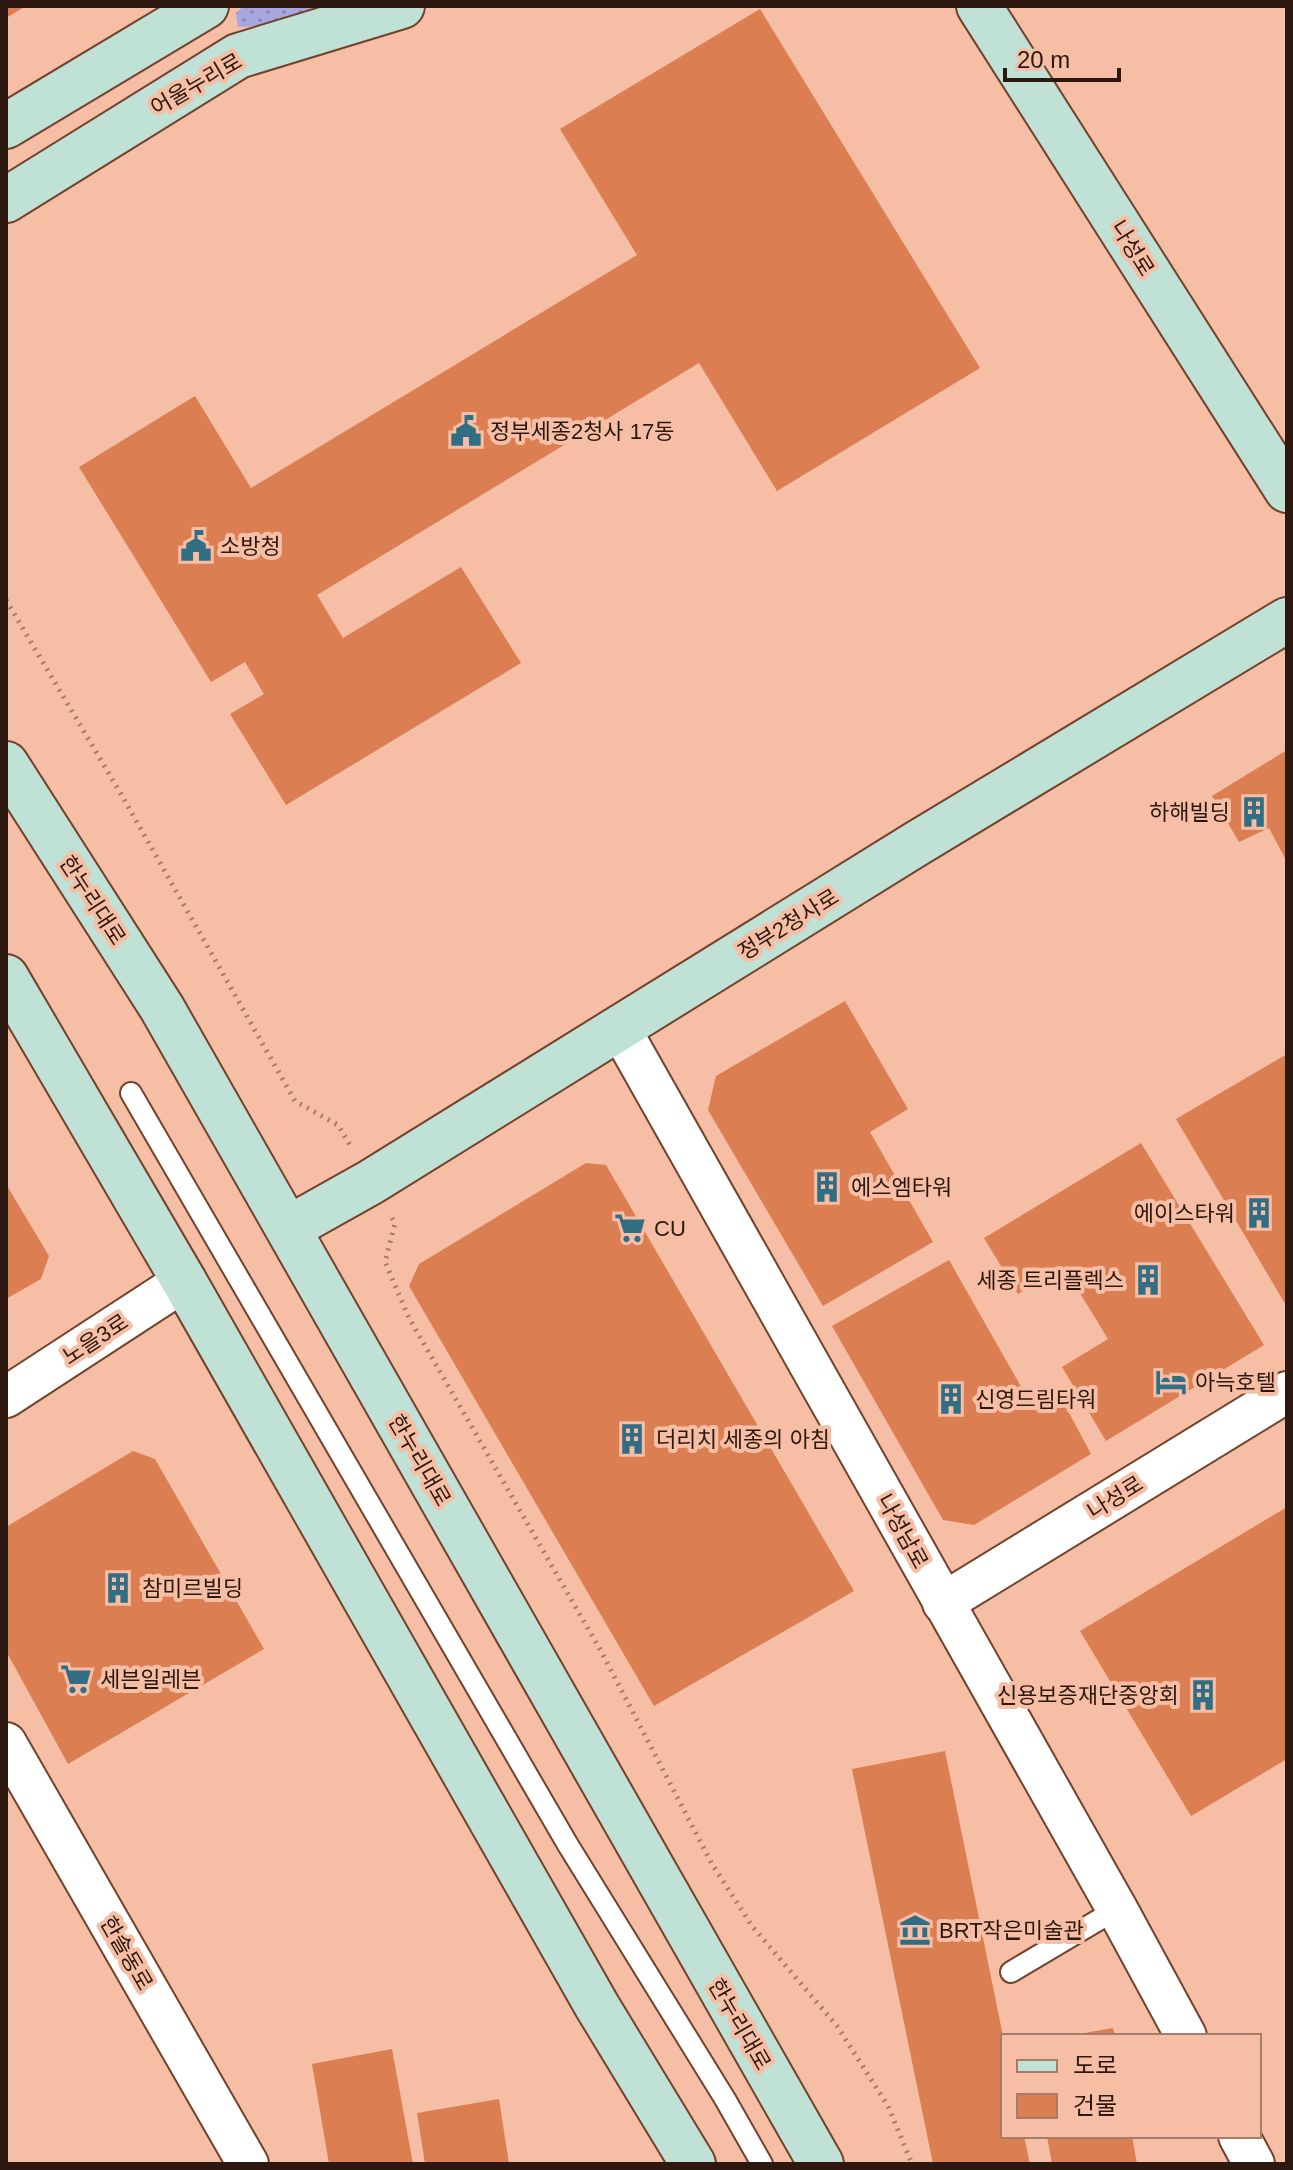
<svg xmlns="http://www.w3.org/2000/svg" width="1293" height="2170" font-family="Arial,'Noto Sans KR',sans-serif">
<defs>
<pattern id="grass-dots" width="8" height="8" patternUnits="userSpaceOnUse" patternTransform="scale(2)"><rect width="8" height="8" fill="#a8a6de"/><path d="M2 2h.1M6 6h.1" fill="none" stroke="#8986b2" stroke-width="1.8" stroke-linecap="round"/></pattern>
</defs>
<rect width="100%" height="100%" fill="#f6bea5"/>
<polygon fill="url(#grass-dots)" points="244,6 322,6 262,26 238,27 236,13"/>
<g fill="#db7e51">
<polygon points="6,6 26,6 6,18"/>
<polygon points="760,9 980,368 777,491 699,363 317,595 343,638 461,567 521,663 286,805 230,714 264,694 245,662 211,682 79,467 195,396 251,488 637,255 560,129"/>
<polygon points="1287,750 1287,862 1269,828 1239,842 1212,796"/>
<polygon points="845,1001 908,1109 870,1132 933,1242 823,1306 708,1110 716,1076"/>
<polygon points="1287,1054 1287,1307 1176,1119"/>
<polygon points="1141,1143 1264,1345 1106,1441 1062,1367 1108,1339 1064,1267 1018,1294 984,1238"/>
<polygon points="586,1163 606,1165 854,1591 654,1706 409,1286 419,1264"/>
<polygon points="6,1184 49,1256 41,1279 6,1299"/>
<polygon points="949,1260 1032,1406 1058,1392 1091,1454 974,1525 943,1520 832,1326"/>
<polygon points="133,1451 155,1459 264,1649 68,1764 6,1651 6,1527"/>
<polygon points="1287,1507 1287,1759 1191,1816 1080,1631"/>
<polygon points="945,1751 1003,2036 1003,2136 1024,2136 1030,2164 933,2164 852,1769"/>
<polygon points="1113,2028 1115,2036 1079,2036 1079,2034"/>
<polygon points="392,2049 413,2164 329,2164 312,2064"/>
<polygon points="499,2099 509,2164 425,2164 417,2113"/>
<polygon points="1047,2136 1132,2136 1137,2164 1052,2164"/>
</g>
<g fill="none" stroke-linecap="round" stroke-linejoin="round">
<defs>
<g id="lane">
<polyline points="131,1093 568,1845 725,2099 762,2164"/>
<polyline points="1011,1972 1117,1909"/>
</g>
<g id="street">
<polyline points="619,1027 1117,1909 1186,2036"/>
<polyline points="6,1397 184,1281"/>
<polyline points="943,1603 1287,1392"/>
<polyline points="6,1743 248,2164"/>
<polyline points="1239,2136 1254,2164"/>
</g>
<g id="secondary">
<polyline points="979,6 1287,490"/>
<polyline points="6,126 206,6"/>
<polyline points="6,200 238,56 402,6"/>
<polyline points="6,764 162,1008 821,2164"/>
<polyline points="6,977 184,1281 597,2006 693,2164"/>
<polyline points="289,1228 371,1182 916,844 1287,620"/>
</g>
</defs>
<use href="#lane" stroke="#71422c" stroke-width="24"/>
<use href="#street" stroke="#71422c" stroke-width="44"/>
<use href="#secondary" stroke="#71422c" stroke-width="48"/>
<g stroke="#a57b69" stroke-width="5" stroke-dasharray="2 6" stroke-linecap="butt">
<polyline points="6,600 121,794 295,1101 338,1125 351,1147"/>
<polyline points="392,1218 395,1223 385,1262 409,1318 602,1653 712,1864 752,1926 837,2026 888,2106 912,2164"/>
</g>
<use href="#lane" stroke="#fff" stroke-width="20"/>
<use href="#street" stroke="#fff" stroke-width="40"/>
<use href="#secondary" stroke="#c0e1d6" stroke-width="44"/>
</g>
<defs>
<symbol id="civic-bare" viewBox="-9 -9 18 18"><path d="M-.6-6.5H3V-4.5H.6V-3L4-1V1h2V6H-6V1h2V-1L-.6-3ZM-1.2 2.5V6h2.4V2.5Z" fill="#316e84" stroke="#f6bea5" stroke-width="2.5" paint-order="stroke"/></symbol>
<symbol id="building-bare" viewBox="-9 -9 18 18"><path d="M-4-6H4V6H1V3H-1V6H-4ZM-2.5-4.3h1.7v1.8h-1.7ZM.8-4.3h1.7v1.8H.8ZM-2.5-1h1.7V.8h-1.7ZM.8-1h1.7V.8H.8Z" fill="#316e84" stroke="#f6bea5" stroke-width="2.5" paint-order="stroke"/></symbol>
<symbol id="supermarket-bare" viewBox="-9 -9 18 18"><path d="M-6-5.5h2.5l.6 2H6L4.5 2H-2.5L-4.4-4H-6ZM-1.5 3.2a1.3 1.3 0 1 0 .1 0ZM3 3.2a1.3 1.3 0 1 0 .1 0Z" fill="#316e84" stroke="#f6bea5" stroke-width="2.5" paint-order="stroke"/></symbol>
<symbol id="hotel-bare" viewBox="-9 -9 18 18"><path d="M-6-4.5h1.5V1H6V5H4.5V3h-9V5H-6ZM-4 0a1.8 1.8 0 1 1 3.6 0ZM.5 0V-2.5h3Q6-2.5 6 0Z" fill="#316e84" stroke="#f6bea5" stroke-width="2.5" paint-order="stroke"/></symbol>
<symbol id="museum-bare" viewBox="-9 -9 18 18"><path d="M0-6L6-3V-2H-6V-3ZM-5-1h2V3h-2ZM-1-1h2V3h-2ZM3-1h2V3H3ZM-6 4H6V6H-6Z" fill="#316e84" stroke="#f6bea5" stroke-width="2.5" paint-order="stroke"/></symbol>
</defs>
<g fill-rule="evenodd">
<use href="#civic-bare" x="444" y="409" width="44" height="44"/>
<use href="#civic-bare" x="174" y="524" width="44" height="44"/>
<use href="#building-bare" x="1232" y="790" width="44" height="44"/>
<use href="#building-bare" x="805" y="1165" width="44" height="44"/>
<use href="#building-bare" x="1237" y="1191" width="44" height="44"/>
<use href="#supermarket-bare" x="608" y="1206" width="44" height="44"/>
<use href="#building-bare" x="1126" y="1258" width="44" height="44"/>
<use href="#hotel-bare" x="1149" y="1360" width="44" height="44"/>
<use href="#building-bare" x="929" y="1377" width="44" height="44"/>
<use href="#building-bare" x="610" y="1417" width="44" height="44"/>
<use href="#building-bare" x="96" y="1566" width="44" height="44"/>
<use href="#supermarket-bare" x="54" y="1657" width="44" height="44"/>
<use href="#building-bare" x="1181" y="1673" width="44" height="44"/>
<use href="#museum-bare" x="893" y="1908" width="44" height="44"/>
</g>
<g text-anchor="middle" stroke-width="8" stroke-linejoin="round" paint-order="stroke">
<g font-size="22" fill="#2c180f" stroke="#f6bea5">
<text transform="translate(196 84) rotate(-30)" y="8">어울누리로</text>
<text transform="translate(1133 248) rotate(58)" y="8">나성로</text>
<text transform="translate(93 900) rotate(57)" y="8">한누리대로</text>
<text transform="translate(788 924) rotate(-32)" y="8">정부2청사로</text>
<text transform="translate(95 1339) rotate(-33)" y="8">노을3로</text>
<text transform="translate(420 1460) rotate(60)" y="8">한누리대로</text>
<text transform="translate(1115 1497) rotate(-32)" y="8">나성로</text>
<text transform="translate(903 1531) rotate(61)" y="8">나성남로</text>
<text transform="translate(127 1953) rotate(60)" y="8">한솔동로</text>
<text transform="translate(740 2024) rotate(60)" y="8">한누리대로</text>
</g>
<g font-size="22" fill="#2c180f" stroke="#f6bea5" text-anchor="start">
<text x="490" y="439">정부세종2청사 17동</text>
<text x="220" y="554">소방청</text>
<text x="1230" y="820" text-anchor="end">하해빌딩</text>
<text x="851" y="1195">에스엠타워</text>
<text x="1235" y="1221" text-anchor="end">에이스타워</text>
<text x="654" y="1236">CU</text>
<text x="1124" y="1288" text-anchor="end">세종 트리플렉스</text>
<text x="1195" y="1390">아늑호텔</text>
<text x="975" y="1407">신영드림타워</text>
<text x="656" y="1447">더리치 세종의 아침</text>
<text x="142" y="1596">참미르빌딩</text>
<text x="100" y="1687">세븐일레븐</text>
<text x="1179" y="1703" text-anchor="end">신용보증재단중앙회</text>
<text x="939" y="1938">BRT작은미술관</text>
</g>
</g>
<rect width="1293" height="2170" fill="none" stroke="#2c180f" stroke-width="16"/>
<rect x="1001" y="2034" width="260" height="104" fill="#f6bea5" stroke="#a57c69" stroke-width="2"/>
<rect x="1017" y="2060" width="40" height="12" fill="#c0e1d6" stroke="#a57c69" stroke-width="2"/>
<text x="1073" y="2074" font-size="24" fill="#2c180f">도로</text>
<rect x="1017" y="2094" width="40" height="24" fill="#db7e51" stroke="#a57c69" stroke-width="2"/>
<text x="1073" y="2114" font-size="24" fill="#2c180f">건물</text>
<path d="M1005 68v12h114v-12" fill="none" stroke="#2c180f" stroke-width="4"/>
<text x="1017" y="68" font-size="24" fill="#2c180f" stroke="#f6bea5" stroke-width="6" paint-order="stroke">20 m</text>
</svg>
